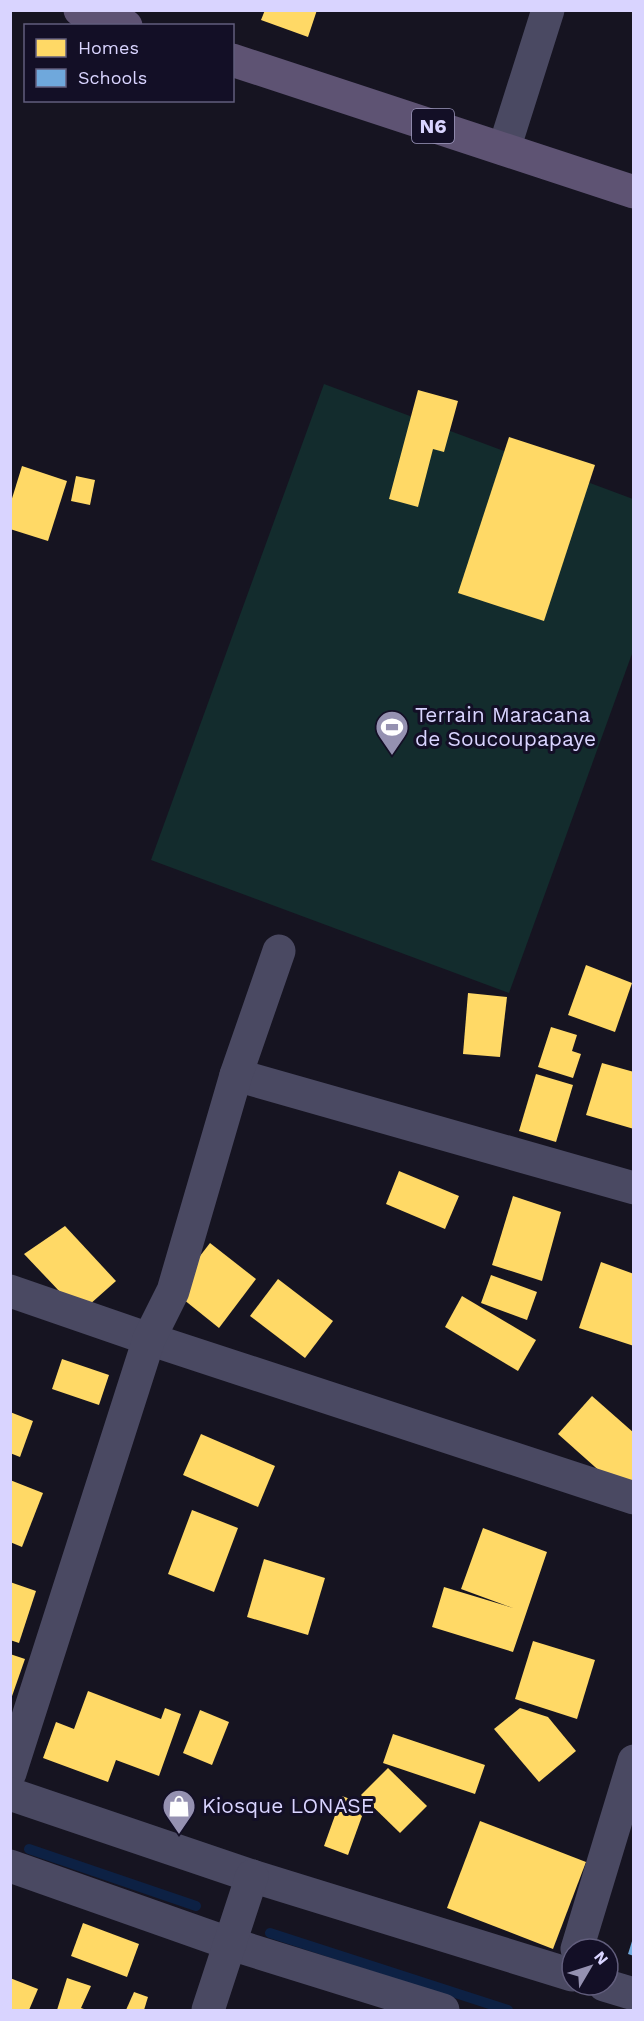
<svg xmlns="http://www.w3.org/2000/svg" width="644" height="2021" font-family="'Work Sans',sans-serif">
<rect width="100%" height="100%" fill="#161421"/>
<polygon fill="#132c2d" points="324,384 633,499 633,651 509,993 151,860"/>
<g fill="#ffd966">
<polygon points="265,10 317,10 308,37 261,20"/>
<polygon points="418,390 458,401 444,452 433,449 418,507 389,499"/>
<polygon points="509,437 595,465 544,621 458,593"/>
<polygon points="22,466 67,481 48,541 10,529 10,505"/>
<polygon points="76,476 95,480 90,505 71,501"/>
<polygon points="586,965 632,983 615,1032 568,1015"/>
<polygon points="468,993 507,997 500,1057 463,1054"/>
<polygon points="551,1027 577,1035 572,1051 581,1054 573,1078 538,1067"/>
<polygon points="602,1063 634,1072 634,1129 586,1115"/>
<polygon points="536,1074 573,1085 556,1142 519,1131"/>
<polygon points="399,1171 459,1196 445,1229 386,1204"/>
<polygon points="513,1196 561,1212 542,1281 492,1265"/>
<polygon points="65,1226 116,1281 80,1313 24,1254"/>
<polygon points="210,1243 256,1279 219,1328 173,1291"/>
<polygon points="601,1262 634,1274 634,1346 579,1328"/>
<polygon points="491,1275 537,1292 527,1320 481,1303"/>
<polygon points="278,1279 333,1321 305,1358 250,1316"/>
<polygon points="462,1296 536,1340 518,1371 445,1327"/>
<polygon points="62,1359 109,1375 99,1405 52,1389"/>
<polygon points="592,1396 634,1433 634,1478 622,1491 558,1434"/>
<polygon points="10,1412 33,1421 20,1457 10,1453"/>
<polygon points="201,1434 275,1466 258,1507 183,1475"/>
<polygon points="10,1480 43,1493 22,1547 10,1542"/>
<polygon points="192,1510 238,1528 214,1592 168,1574"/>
<polygon points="483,1528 547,1552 513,1652 432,1627 444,1587 513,1608 461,1589"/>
<polygon points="264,1559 325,1578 308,1635 247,1617"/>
<polygon points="10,1582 36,1591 19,1643 10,1640"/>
<polygon points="533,1641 595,1660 577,1719 515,1699"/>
<polygon points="10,1654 25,1659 11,1699 10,1699"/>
<polygon points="88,1691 161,1719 165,1708 181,1714 159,1776 116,1760 108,1782 43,1758 56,1722 74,1729"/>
<polygon points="520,1708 548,1717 576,1751 539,1782 494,1729"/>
<polygon points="200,1710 229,1722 212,1765 183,1753"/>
<polygon points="393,1734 485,1765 475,1794 383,1763"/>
<polygon points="388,1768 427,1806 400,1833 361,1795"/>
<polygon points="342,1796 366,1805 348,1855 324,1846"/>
<polygon points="480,1821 586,1862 553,1949 447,1908"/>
<polygon points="83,1923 139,1944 127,1977 71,1956"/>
<polygon points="10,1978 38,1989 29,2010 10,2010"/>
<polygon points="67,1978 91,1986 81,2008 87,2010 57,2010"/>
<polygon points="134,1992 148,1997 144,2010 126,2010"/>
</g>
<polygon fill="#6fa8dc" points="633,1938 634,1938 634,1956 628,1954"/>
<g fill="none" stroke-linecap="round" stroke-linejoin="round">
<g stroke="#0d2144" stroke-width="10">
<polyline points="29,1849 196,1906"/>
<polyline points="270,1933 508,2010"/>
</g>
<g stroke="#4a4962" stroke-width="33">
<polyline points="504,149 548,10"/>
<polyline points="236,1075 634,1188"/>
<polyline points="10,1291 149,1339 634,1498"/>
<polyline points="10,1773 149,1339 173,1291 236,1075 279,951"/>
<polyline points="10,1794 252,1876 572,1975"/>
<polyline points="10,1866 231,1944 443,2010"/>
<polyline points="577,1949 634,1761"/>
<polyline points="604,1985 634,1994"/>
<polyline points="208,2010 252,1876"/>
</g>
<g stroke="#5e5373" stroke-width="33">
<polyline points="80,10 126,26"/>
<polyline points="232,60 634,192"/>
</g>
</g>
<defs>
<symbol id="stadium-pin" viewBox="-11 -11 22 30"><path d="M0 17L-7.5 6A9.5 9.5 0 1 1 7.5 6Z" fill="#9591b1" stroke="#130f26"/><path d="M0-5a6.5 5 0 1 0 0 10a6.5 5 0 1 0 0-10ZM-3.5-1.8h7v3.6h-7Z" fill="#fff"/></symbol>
<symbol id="shop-pin" viewBox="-11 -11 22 30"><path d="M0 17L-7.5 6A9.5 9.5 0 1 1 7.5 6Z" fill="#9591b1" stroke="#130f26"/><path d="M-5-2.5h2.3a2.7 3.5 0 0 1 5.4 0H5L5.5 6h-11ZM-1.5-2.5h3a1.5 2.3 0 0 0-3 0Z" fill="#fff"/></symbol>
</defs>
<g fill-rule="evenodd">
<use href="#stadium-pin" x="373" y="708" width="38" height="52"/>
<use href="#shop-pin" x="160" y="1787" width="38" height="52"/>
</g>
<g text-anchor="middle" stroke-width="6" stroke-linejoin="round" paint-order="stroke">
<rect fill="#130f26" stroke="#9e99be" stroke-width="1.5" x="412" y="109" width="42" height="34" rx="4.5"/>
<g font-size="20" font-weight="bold" fill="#d9d4ff">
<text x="433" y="133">N6</text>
</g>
<g font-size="21" fill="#d9d4ff" stroke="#130f26" text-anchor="start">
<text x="415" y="722">Terrain Maracana<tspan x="415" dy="24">de Soucoupapaye</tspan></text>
<text x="202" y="1813">Kiosque LONASE</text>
</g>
</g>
<rect width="644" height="2021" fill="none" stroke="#d9d4ff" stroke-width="24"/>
<rect x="24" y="24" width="210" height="78" fill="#130f26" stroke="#625e7d" stroke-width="1.5"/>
<rect x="36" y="39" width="30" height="18" fill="#ffd966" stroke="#625e7d" stroke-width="1.5"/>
<text x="78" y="54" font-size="18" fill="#d9d4ff">Homes</text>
<rect x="36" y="69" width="30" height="18" fill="#6fa8dc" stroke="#625e7d" stroke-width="1.5"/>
<text x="78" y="84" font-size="18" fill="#d9d4ff">Schools</text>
<g transform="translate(590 1967) rotate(51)"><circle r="28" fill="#130f26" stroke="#625e7d" stroke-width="1.5"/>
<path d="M0-4.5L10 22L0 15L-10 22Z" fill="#9591b1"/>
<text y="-9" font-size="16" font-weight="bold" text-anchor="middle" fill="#d9d4ff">N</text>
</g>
</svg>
